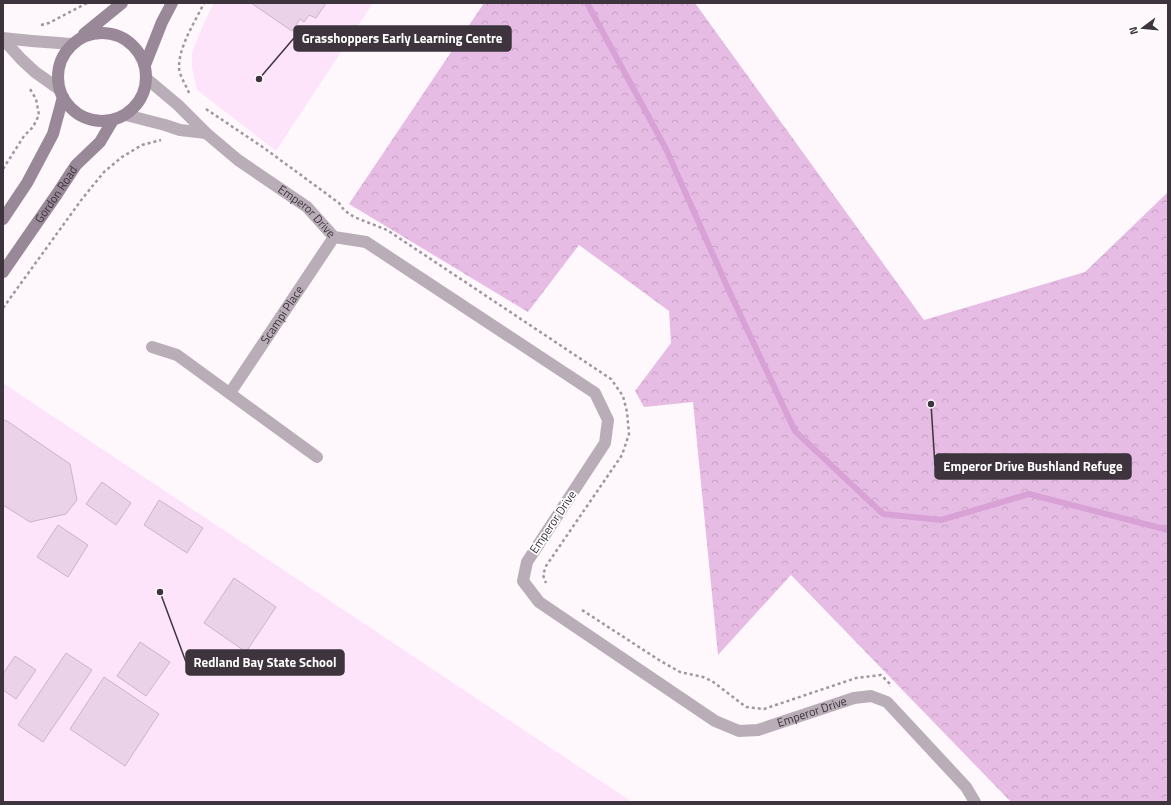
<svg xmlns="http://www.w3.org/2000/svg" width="1171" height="805" font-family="'Titillium Web',sans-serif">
<defs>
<pattern id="forest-crowns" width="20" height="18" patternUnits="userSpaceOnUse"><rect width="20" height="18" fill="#e7bce4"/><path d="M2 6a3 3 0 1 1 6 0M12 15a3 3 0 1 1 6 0" fill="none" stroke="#c7a2c4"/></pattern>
</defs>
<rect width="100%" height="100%" fill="#fef8fd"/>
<g fill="#fde4fb">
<polygon points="214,3 373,3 276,151 197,90 192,68 192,53 204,23"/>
<polygon points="3,383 632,802 3,802"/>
</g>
<polygon fill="url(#forest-crowns)" points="484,3 695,3 924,320 1085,272 1168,192 1168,802 1011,802 791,575 718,655 693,402 644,407 635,391 671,343 669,311 579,245 528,312 349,204"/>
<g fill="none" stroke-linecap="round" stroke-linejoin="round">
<polyline stroke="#d9a2d6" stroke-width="6" points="587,3 666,149 730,293 795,431 883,514 941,520 1029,494 1168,530"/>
</g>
<g fill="#ead2e8" stroke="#cbb3c9">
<polygon points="251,3 326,3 316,18 309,15 304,22 300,19 292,31"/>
<polygon points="3,420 7,421 70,464 77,500 66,514 30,522 3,505"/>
<polygon points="102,482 131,503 116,525 86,504"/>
<polygon points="159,500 203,528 187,553 144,525"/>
<polygon points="58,525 88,545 68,577 37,557"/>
<polygon points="234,578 276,607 246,652 204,623"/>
<polygon points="140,642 170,662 146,696 117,676"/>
<polygon points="66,653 92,670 43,742 18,725"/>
<polygon points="15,656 36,670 16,699 3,690 3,674"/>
<polygon points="104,677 159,714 125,766 70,729"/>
</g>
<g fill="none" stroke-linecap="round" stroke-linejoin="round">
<g stroke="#9f979e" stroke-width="2.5" stroke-dasharray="3 3" stroke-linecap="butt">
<polyline points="41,25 49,23 87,3"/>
<path d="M189 93C186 85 179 75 179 67 179 46 195 22 204 3"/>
<polyline points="206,109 264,148 339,203 344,210 354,217 387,230 611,379 623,396 627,412 629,434 622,455 546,566 543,575 546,583"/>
<polyline points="3,169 24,136 33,127 39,115 36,99 30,89"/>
<polyline points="3,308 82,199 104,172 122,157 142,145 161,140"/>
<polyline points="582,610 659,660 680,672 703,677 712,681 746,707 764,709 856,678 881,675 890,684 890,687"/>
</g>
<g stroke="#b9aeb8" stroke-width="12">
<path d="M3 38C26 41 48 42 71 44"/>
<polyline points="3,39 21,59 35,72 59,89"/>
<path id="s1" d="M147 79 178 105 206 133 238 160 307 207 334 237 366 242 595 393 608 420 605 443 527 562 523 581 539 602 715 721 739 731 758 730 854 698 871 696 887 702 966 787 975 802"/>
<polyline points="126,115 165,125 180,130 206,133"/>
<polyline points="152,347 177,355 317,457"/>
<path id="s2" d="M230 393 334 237"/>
</g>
<g stroke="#998998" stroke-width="12">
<circle cx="102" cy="77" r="44"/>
<polyline points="84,34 122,3"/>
<polyline points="145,65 162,22 172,3"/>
<polyline points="3,219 27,183 53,134 63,97"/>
<path id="s3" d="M3 272 57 194 76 165 100 142 113 120"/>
</g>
</g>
<g text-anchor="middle" stroke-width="3.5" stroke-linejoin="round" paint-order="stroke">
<g font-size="12" fill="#3d343d" stroke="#fff">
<text dy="4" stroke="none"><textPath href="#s3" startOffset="94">Gordon Road</textPath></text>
<text dy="4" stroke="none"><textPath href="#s1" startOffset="208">Emperor Drive</textPath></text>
<text dy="4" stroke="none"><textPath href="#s2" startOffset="94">Scampi Place</textPath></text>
<text transform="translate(553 522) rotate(-56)" y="4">Emperor Drive</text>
<text dy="4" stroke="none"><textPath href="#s1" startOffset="1108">Emperor Drive</textPath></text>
</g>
</g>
<path fill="none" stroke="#3d343d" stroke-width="1.5" d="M259 79L294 38M931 404L935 466M160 592L186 662"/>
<g fill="#3d343d" stroke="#fff" stroke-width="1.5">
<circle cx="259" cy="79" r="4"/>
<circle cx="931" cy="404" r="4"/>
<circle cx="160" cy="592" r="4"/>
</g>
<g fill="#3d343d" stroke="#3d343d" stroke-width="1.5">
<rect x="294" y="26" width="217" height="25" rx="4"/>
<rect x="935" y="454" width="196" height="25" rx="4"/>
<rect x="186" y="650" width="158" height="25" rx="4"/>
</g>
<g font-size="13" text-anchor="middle" font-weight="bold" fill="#fff">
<text x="402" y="43">Grasshoppers Early Learning Centre</text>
<text x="1033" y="471">Emperor Drive Bushland Refuge</text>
<text x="265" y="667">Redland Bay State School</text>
</g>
<rect width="1171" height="805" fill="none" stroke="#3d343d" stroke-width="8"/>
<g transform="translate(1143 28) rotate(254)" stroke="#ffffff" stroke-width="3" paint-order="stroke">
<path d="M0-3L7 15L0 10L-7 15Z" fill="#3d343d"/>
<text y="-6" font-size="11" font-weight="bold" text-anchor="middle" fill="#3d343d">N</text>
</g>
</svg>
